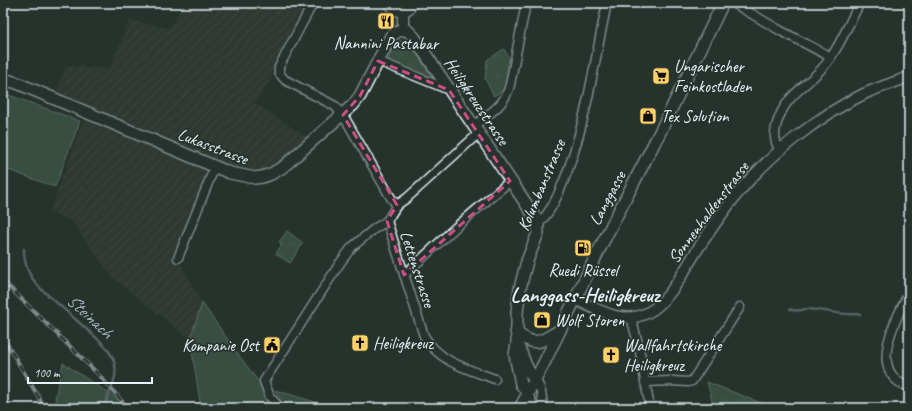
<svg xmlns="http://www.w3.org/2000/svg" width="912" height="411" font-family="Caveat,sans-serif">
<defs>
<pattern id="industrial-furrows" width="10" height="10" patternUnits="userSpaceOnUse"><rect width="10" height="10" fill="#3a4039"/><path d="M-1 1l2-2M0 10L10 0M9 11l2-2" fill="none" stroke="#565c56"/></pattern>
<pattern id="forest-crowns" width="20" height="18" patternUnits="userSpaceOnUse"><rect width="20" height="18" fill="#4f705a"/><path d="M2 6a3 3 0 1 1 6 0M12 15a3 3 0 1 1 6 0" fill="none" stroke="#688572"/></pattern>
<pattern id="park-tufts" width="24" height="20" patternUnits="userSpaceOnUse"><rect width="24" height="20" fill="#4f705a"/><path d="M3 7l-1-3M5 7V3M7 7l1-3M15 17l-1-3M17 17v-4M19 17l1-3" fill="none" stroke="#688572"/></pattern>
</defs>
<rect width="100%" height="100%" fill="#26332d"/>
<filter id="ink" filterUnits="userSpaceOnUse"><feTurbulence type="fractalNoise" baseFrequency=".025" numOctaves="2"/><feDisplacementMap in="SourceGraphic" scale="8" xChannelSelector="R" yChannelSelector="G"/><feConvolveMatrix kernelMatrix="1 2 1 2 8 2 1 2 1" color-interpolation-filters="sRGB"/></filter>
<g filter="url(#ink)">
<polygon fill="url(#industrial-furrows)" points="184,3 313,3 279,67 255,103 313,141 262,177 215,167 178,258 202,303 190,339 112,277 73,223 50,211 86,113 53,98 66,66 109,69 130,20 169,28"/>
<g fill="#4f705a" stroke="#9cb0a9">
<polygon points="3,93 80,121 55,187 3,168"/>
<polygon points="202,303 251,372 280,408 201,408 190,339"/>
<polygon points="63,363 131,408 59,408 55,398"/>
<polygon points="275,390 325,405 326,408 285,408"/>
</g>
<polygon fill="url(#forest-crowns)" stroke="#9cb0a9" points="707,382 774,408 714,408"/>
<g fill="url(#park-tufts)" stroke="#9cb0a9">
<polygon points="403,40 407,41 411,45 434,80 409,71 388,60 394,44"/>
<polygon points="504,49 509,58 505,89 494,96 485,79 487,60"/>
<polygon points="287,231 303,243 290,263 276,254 282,244 279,242"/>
</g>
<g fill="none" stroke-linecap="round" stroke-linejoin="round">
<g stroke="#8ca2a9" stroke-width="2.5">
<path d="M24 249C24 265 29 276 40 288L100 341C126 366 114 381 103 408"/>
<path d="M790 309C796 312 800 310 806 309 824 309 840 316 860 314"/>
<polyline points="907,325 909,326"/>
</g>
<defs>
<g id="minor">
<polyline points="313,3 279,67 279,73 285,80 335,106 346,120 391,198 397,205"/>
<polyline points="733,3 781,31 831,57"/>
<polyline points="378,61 449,90"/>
<path d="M474 126C490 112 504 107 510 85L526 3"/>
<path d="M780 149C768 137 780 111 790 99 803 84 820 75 831 57 842 41 850 21 860 3"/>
<path d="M387 221 424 336C440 363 468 369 495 379"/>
<path d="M538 224C551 212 556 199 563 183 586 126 594 63 607 3"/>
<polyline points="178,258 215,166"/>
<polyline points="404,275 456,227 510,181"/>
<path d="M909 292C897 318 865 372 909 387"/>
<polyline points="631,317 639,347 650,408"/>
<path d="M535 380C542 388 542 398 543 408"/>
<polyline points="645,382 672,381 688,382 692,381 740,307"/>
<polyline points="528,393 534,408"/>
<polyline points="280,408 270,397 264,381 340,263 352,247 374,229 387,221 397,205 407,198 479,133"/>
</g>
<g id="tertiary">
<polyline points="389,3 396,10 403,12"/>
<polyline points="403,12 403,30"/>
<polyline points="403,12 409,8 412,3"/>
<path d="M575 299C598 310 622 325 647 313 670 302 685 268 699 247 711 229 724 210 738 193 770 154 821 114 866 93 880 87 895 82 909 77"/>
</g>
<g id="secondary">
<polyline points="3,79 17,83 230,173 255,178 262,177 271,174 283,167 353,105 360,96 391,36 400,30 407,30 414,37 537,220 538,224 538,233 527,261 520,288 517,312 517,343 515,355 521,384 528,393"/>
<path d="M516 332C536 348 539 342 559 331"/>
<path d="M517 343C524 357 524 368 535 380"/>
<polyline points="520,408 544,363 603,242 660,132 723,3"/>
</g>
</defs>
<use href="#minor" stroke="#e8f1f8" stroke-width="11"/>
<use href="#tertiary" stroke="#e8f1f8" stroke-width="13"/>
<use href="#secondary" stroke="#e8f1f8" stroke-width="14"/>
<use href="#minor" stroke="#26332d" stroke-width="8"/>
<use href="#tertiary" stroke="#26332d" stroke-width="10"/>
<use href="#secondary" stroke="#26332d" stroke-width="11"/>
<defs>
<g id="rail">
<polyline points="3,281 99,375 128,408"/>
<polyline points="3,337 45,408"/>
</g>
</defs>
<use href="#rail" stroke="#e8f1f8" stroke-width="4"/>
<use href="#rail" stroke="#26332d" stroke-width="2.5" stroke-dasharray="8" stroke-linecap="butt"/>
</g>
</g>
<path d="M0 0H912V411H0ZM378 61 449 90 510 181 404 275 387 221 397 205 343 115 360 96Z" fill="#26332d" fill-opacity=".55" fill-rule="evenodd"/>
<path fill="none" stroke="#cc4e82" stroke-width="3" stroke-dasharray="8 5" stroke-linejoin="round" d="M378 61 449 90 510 181 404 275 387 221 397 205 343 115 360 96Z"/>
<defs>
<symbol id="restaurant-square" viewBox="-11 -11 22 22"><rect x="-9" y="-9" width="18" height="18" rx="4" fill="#ffd166" stroke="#26332d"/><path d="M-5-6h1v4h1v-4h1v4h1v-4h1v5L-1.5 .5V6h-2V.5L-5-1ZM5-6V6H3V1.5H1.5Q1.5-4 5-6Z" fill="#111"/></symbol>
<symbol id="supermarket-square" viewBox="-11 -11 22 22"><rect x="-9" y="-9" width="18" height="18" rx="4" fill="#ffd166" stroke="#26332d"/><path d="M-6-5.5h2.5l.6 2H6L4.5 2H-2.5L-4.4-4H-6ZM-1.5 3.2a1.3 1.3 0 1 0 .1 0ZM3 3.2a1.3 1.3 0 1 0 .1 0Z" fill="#111"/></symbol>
<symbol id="shop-square" viewBox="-11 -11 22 22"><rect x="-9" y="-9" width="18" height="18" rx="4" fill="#ffd166" stroke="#26332d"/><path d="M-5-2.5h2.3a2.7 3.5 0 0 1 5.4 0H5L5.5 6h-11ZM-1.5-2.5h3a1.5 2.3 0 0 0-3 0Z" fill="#111"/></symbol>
<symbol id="fuel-square" viewBox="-11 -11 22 22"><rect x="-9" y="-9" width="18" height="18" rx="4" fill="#ffd166" stroke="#26332d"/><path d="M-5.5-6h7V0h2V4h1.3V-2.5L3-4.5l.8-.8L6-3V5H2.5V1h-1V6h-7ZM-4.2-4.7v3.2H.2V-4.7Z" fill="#111"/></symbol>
<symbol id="church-square" viewBox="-11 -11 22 22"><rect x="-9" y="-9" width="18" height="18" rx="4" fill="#ffd166" stroke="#26332d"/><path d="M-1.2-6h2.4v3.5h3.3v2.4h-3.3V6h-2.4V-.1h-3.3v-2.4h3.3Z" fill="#111"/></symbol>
<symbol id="civic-square" viewBox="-11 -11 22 22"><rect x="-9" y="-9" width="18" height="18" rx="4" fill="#ffd166" stroke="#26332d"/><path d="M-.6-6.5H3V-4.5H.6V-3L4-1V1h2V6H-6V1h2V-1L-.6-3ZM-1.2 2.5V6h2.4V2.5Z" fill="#111"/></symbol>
</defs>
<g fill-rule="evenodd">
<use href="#restaurant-square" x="376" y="11" width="20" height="20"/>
<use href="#supermarket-square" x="651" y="66" width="20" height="20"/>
<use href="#shop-square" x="638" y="106" width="20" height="20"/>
<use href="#fuel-square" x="573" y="238" width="20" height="20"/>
<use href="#shop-square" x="532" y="310" width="20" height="20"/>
<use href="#church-square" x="350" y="333" width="20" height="20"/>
<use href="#civic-square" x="262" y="335" width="20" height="20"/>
<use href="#church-square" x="601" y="345" width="20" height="20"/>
</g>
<g text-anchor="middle" stroke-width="3.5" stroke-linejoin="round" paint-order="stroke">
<g font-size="17" fill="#e8f1f8" stroke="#26332d" text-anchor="start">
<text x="386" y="49" text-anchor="middle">Nannini Pastabar</text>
<text x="674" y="72">Ungarischer<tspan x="674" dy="20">Feinkostladen</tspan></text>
<text x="661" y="122">Tex Solution</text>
<text x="583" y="276" text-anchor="middle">Ruedi Rüssel</text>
<text x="555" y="326">Wolf Storen</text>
<text x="373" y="349">Heiligkreuz</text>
<text x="259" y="351" text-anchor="end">Kompanie Ost</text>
<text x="624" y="351">Wallfahrtskirche<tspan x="624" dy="20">Heiligkreuz</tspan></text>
</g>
<g font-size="17" fill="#e8f1f8" stroke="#26332d">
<text transform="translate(477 101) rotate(56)" y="6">Heiligkreuzstrasse</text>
<text transform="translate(213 146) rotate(21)" y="6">Lukasstrasse</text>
<text transform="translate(541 185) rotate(-67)" y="6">Kolumbanstrasse</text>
<text transform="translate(607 198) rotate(-62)" y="6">Langgasse</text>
<text transform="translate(708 212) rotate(-53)" y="6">Sonnenhaldenstrasse</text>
<text transform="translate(418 269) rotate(72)" y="6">Lettenstrasse</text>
</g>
<g font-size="18" font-style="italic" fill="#aabcc4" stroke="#26332d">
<text transform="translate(90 316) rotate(43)" y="6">Steinach</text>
</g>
<g font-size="21" font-weight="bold" fill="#e8f1f8" stroke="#26332d">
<text x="585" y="302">Langgass-Heiligkreuz</text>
</g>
</g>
<rect width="912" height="411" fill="none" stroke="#26332d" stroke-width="16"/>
<rect x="8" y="8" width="896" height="395" fill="none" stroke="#e8f1f8" stroke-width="1.5" filter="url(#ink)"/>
<path d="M28 377v6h124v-6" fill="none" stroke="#e8f1f8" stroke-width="2"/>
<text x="34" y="377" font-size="12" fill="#e8f1f8" stroke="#26332d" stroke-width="3" paint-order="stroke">100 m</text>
</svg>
